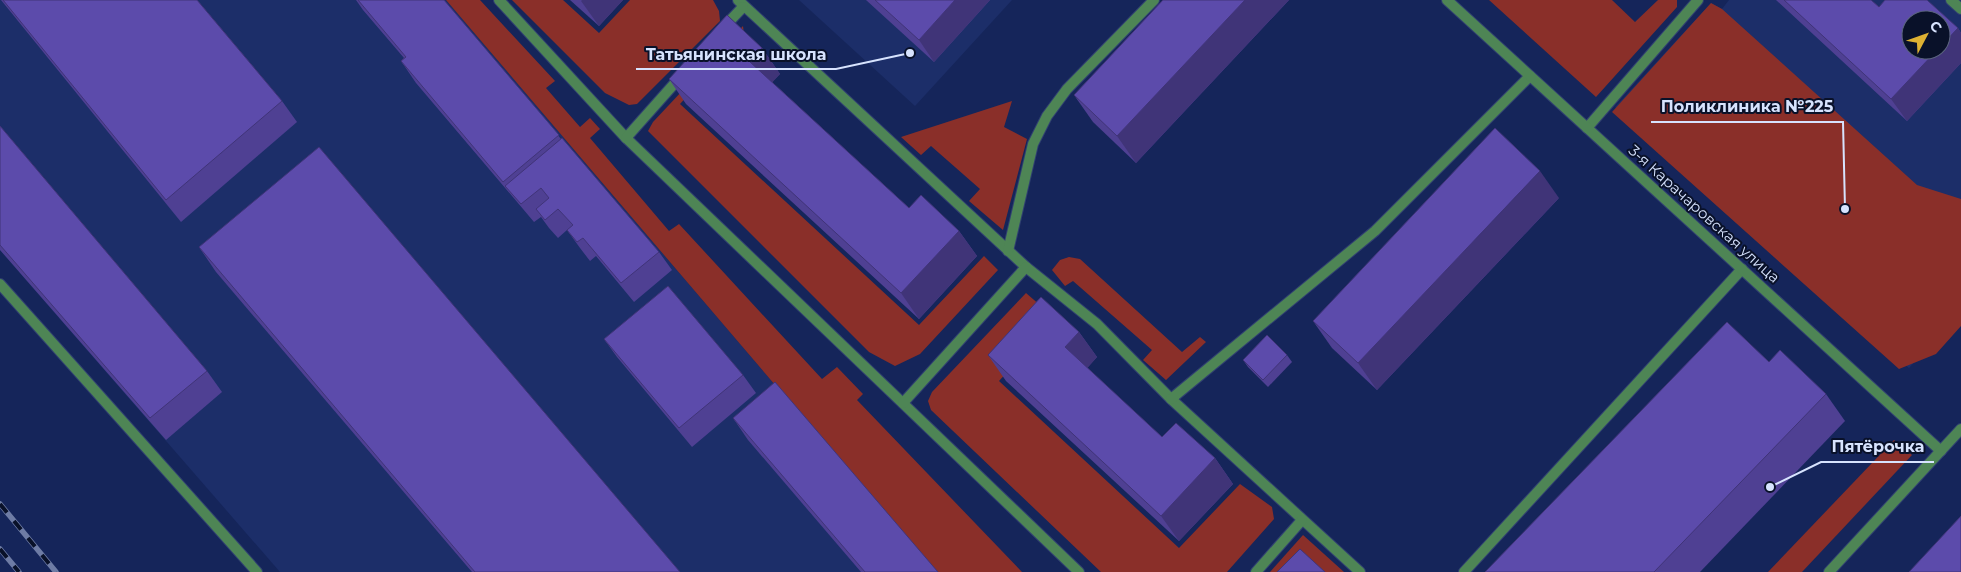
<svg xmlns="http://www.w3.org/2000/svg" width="1961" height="572" font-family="Montserrat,sans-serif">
<rect width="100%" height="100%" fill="#15255a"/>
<g fill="#1c2e69" fill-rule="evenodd">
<polygon points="0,0 446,0 935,572 280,572 0,250"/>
<polygon points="799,0 1012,0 915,106"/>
<path d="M1729 0H1961V311L1909 368 1615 107 1711 3 1722 9ZM1911 20H1941V50H1911Z"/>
</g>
<g fill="#8a2f29">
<polygon points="446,0 480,0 555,81 546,88 580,127 590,118 600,129 590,138 669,231 679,224 822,379 837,367 863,394 857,400 1022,572 935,572"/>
<polygon points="512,0 563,0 599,33 630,0 713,0 719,11 720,21 637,104 629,105 605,93"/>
<polygon points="1489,0 1612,0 1635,22 1658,0 1677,0 1677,7 1596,97"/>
<polygon points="1711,3 1722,9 1917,185 1961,199 1961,326 1936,354 1899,369 1612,112"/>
<polygon points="743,26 744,34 680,104 919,325 984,256 998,270 920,354 895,366 869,352 648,131 653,122"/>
<polygon points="1012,101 1004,127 1027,139 1003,230 969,201 980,189 931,146 921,155 901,137"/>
<polygon points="1069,257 1080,259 1182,352 1200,337 1206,342 1166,380 1143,360 1152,350 1073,281 1065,286 1052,270 1060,260"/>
<polygon points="1026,293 1056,319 999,381 1179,548 1240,484 1272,507 1274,519 1227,572 1101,572 931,410 928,401 932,392"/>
<polygon points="1894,440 1912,455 1802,572 1768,572"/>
<polygon points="1303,535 1344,572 1270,572"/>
</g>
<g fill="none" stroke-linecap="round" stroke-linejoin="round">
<defs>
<g id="lane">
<polyline points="499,0 626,138"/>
<polyline points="738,0 1026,267 1097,324 1171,399 1360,572"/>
<polyline points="1951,0 1961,9"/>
<polyline points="723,28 743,7"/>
<polyline points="682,75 626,138 1079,572"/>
<polyline points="1587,128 1698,0"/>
<polyline points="1008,251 1033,144 1047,116 1067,89 1154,0"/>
<polyline points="1171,399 1375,231 1530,76"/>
<polyline points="903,403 1026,267"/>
<polyline points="1256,572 1302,520"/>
<polyline points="1464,572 1742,269"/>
</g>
<g id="street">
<polyline points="1447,0 1941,451"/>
<polyline points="0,284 257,572"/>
<polyline points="1829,572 1961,429"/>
</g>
</defs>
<use href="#lane" stroke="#304071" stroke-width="12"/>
<use href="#street" stroke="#304071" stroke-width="12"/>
<use href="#lane" stroke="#4e8555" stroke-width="10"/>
<use href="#street" stroke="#4e8555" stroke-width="10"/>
<defs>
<g id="rail">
<polyline points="0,504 56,572"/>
<polyline points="0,549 19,572"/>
</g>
</defs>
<use href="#rail" stroke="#6e7ca5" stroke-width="5.5"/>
<use href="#rail" stroke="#091129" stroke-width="4" stroke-dasharray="11" stroke-linecap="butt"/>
</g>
<g fill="#4f4093">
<polygon points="1,0 197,0 282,101 297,122 181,222"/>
<polygon points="356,0 444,0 561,139 659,252 672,270 634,302 596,256 590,261 580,248 567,230 558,238 549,228 541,217 534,222 416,83 401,61 404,58 363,10"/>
<polygon points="570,0 623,0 599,26"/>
<polygon points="866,0 990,0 934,62"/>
<polygon points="1163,0 1289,0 1136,163 1093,122 1074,95"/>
<polygon points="1776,0 1871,0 1879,7 1958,28 1961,33 1961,63 1907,121"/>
<polygon points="762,48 780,74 772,82 909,208 959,231 977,256 919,319 686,104 669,79"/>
<polygon points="0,126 207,371 222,392 166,440 0,250"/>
<polygon points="1559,198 1377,390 1332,348 1313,321"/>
<polygon points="199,247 680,572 472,572 216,272"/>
<polygon points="1079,332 1097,357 1087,368 1162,437 1215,458 1233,484 1179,541 1006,381 988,355"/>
<polygon points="604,339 743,375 756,393 692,447 617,357"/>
<polygon points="1287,355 1292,362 1268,387 1248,367 1243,360"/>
<polygon points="1769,362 1826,394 1845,421 1700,572 1485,572"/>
<polygon points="733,418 938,572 861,572 748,440"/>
</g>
<g fill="#403478">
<polygon points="582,0 623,0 599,26 581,1"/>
<polygon points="955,0 990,0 934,62 919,40"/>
<polygon points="1245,0 1289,0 1136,163 1117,136"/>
<polygon points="1958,28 1961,33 1961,63 1907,121 1891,99 1937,50 1941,50 1941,46"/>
<polygon points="762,48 780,74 768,87 750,62"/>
<polygon points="1540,171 1559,198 1377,390 1358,363"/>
<polygon points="959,231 977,256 919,319 901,293"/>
<polygon points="1079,332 1097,357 1083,373 1065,347"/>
<polygon points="1215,458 1233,484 1179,541 1161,516"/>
</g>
<g fill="#5c4bab" stroke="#403478">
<polygon points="3,0 197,0 282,101 166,200"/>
<polygon points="358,0 444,0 559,135 503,182 401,61 406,57"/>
<polygon points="875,0 955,0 919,40"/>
<polygon points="1163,0 1245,0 1117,136 1074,95"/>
<polygon points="1784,0 1871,0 1879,7 1885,0 1927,0 1958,28 1941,46 1941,20 1911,20 1911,50 1937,50 1891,99"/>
<polygon points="727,15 762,48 750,62 909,208 921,195 959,231 901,293 669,79"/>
<polygon points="0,126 207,371 150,418 0,245"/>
<polygon points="1495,128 1540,171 1358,363 1313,321"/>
<polygon points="562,138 659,252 621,283 583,238 577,242 567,230 573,225 558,209 545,220 536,209 549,198 541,188 521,204 505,186"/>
<polygon points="319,147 680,572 475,572 199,247"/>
<polygon points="668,286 743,375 679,428 604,339"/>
<polygon points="1041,297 1079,332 1065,347 1162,437 1176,423 1215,458 1161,516 988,355"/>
<polygon points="1727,322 1769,362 1780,350 1826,394 1654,572 1485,572"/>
<polygon points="1267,335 1287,355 1263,380 1243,360"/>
<polygon points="775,382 938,572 865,572 733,418"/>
<polygon points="1961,516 1961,572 1909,572"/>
<polygon points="1300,549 1325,572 1277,572"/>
</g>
<g text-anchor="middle" stroke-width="4" stroke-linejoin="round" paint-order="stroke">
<g font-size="15" fill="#d7e3fe" stroke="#091129">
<text transform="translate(1704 214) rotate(42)" y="5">3-я Карачаровская улица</text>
</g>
</g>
<path fill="none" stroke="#d7e3fe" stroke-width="2" d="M910 53L836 69H636M1845 209L1843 122H1651M1770 487L1821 462H1934"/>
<g fill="#d7e3fe" stroke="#091129" stroke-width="2">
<circle cx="910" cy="53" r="5"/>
<circle cx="1845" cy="209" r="5"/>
<circle cx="1770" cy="487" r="5"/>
</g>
<g font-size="16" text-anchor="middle" font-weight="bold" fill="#d7e3fe" stroke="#091129" stroke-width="4" stroke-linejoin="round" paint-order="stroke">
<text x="736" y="60">Татьянинская школа</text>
<text x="1747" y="112">Поликлиника №225</text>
<text x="1878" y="452">Пятёрочка</text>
</g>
<g transform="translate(1926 35) rotate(49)"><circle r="24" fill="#091129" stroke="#5b657e"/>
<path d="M0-4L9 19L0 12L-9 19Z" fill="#deb133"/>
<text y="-8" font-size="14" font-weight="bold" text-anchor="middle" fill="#d7e3fe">С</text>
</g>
</svg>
